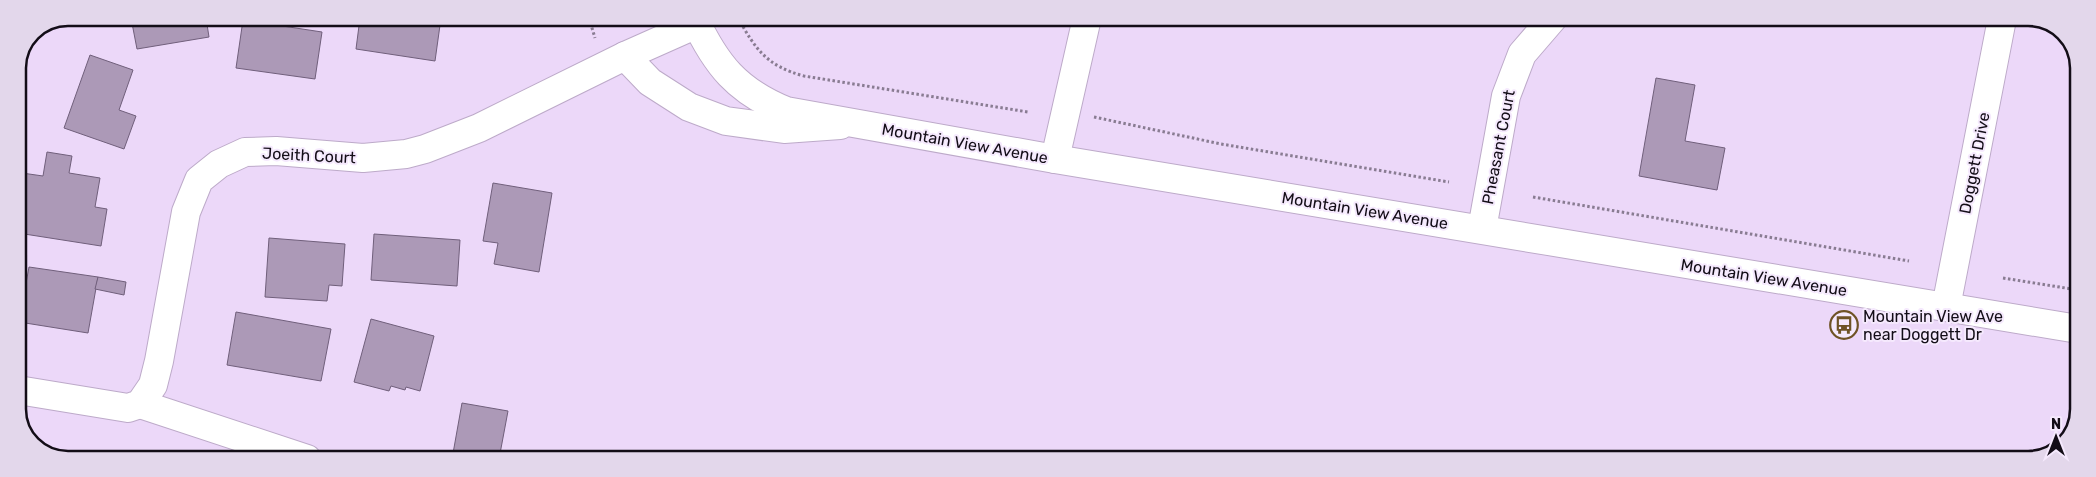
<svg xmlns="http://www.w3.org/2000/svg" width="2096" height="477" font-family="Rubik,sans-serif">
<rect width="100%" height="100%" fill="#ecd8f9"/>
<polygon fill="#e3cbf2" points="528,18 577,18 574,25"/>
<g fill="#ac99b7" stroke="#705f7b">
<polygon points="131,18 206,18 209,37 137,49"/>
<polygon points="360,18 441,18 435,61 356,49"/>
<polygon points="243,20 322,32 315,79 236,68"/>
<polygon points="39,30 29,42 33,32"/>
<polygon points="90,55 133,70 119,110 136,116 124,149 64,128"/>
<polygon points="1656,78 1695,85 1685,141 1725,148 1717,190 1639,176"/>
<polygon points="47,152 72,156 69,173 100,178 95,207 107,209 101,246 18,233 18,199 22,173 43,176"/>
<polygon points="493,183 552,193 539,272 494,264 498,243 483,241"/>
<polygon points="374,234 460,240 457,286 371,280"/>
<polygon points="269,238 345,244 342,286 329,285 327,301 265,297"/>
<polygon points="29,267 98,277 88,333 19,322"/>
<polygon points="98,277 126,282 124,295 95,289"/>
<polygon points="236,312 331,329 321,381 227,365"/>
<polygon points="371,319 434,336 420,391 406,387 405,390 391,386 389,391 354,382"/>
<polygon points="462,403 508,411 499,459 452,459"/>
<polygon points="125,452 161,458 161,459 124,458"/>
<polygon points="406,455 425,459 405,459"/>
</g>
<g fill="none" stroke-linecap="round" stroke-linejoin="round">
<defs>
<g id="minor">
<polyline points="625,56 650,82 689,107 726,121 784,129 840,125"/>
<polyline points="1055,159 1087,18"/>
<polyline points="1482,229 1506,96 1522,54 1553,18"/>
<polyline points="1946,307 2002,19"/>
<polyline points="18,390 128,408 140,404 153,385 159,361 186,212 199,180 219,164 245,152 276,151 363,158 406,154 425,149 479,128 625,56 697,24"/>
<polyline points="140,404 307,459"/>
</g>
<path id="tertiary" d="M694 18C716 65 737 91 786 111L1055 159 2078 329"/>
</defs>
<use href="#minor" stroke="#bdaac9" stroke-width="30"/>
<use href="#tertiary" stroke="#bdaac9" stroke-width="30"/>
<g stroke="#897c92" stroke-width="3" stroke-dasharray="2.5 2.5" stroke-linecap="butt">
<polyline points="589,18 595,38"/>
<path d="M738 18C756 50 767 66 804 76L1028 112"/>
<polyline points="1094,117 1221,144 1449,182"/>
<polyline points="1533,197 1909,261"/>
<polyline points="2003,278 2078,290"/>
</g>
<use href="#minor" stroke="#fff" stroke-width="28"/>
<use href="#tertiary" stroke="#fff" stroke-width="28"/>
</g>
<defs>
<symbol id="bus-ring" viewBox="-11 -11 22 22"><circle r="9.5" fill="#f5e9fd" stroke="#6f5326" stroke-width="1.5"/><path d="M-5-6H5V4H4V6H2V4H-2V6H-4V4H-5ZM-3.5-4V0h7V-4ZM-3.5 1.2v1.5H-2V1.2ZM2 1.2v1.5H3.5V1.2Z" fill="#6f5326"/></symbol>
</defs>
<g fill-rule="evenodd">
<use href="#bus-ring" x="1828" y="309" width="32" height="32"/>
</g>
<g text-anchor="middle" stroke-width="4" stroke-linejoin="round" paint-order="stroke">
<g font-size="16" fill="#130d17" stroke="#f5e9fd">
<text transform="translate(965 143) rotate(10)" y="6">Mountain View Avenue</text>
<text transform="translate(1498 147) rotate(-79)" y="6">Pheasant Court</text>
<text transform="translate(309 155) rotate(3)" y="6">Joeith Court</text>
<text transform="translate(1974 163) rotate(-79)" y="6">Doggett Drive</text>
<text transform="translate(1365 210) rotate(9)" y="6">Mountain View Avenue</text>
<text transform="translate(1764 277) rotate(9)" y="6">Mountain View Avenue</text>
</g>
<g font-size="16" fill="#130d17" stroke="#f5e9fd" text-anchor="start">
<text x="1863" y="322">Mountain View Ave<tspan x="1863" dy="18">near Doggett Dr</tspan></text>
</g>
</g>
<path d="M0 0H2096V477H0ZM68 26H2028A42 42 0 0 1 2070 68V409A42 42 0 0 1 2028 451H68A42 42 0 0 1 26 409V68A42 42 0 0 1 68 26Z" fill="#e3d7eb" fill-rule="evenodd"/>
<path fill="none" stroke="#130d17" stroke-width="2.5" d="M68 26H2028A42 42 0 0 1 2070 68V409A42 42 0 0 1 2028 451H68A42 42 0 0 1 26 409V68A42 42 0 0 1 68 26Z"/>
<g transform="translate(2056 437)" stroke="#f5e9fd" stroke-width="4" paint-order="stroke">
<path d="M0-4L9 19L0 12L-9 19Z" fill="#130d17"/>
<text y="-8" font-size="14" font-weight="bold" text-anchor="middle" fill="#130d17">N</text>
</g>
</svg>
